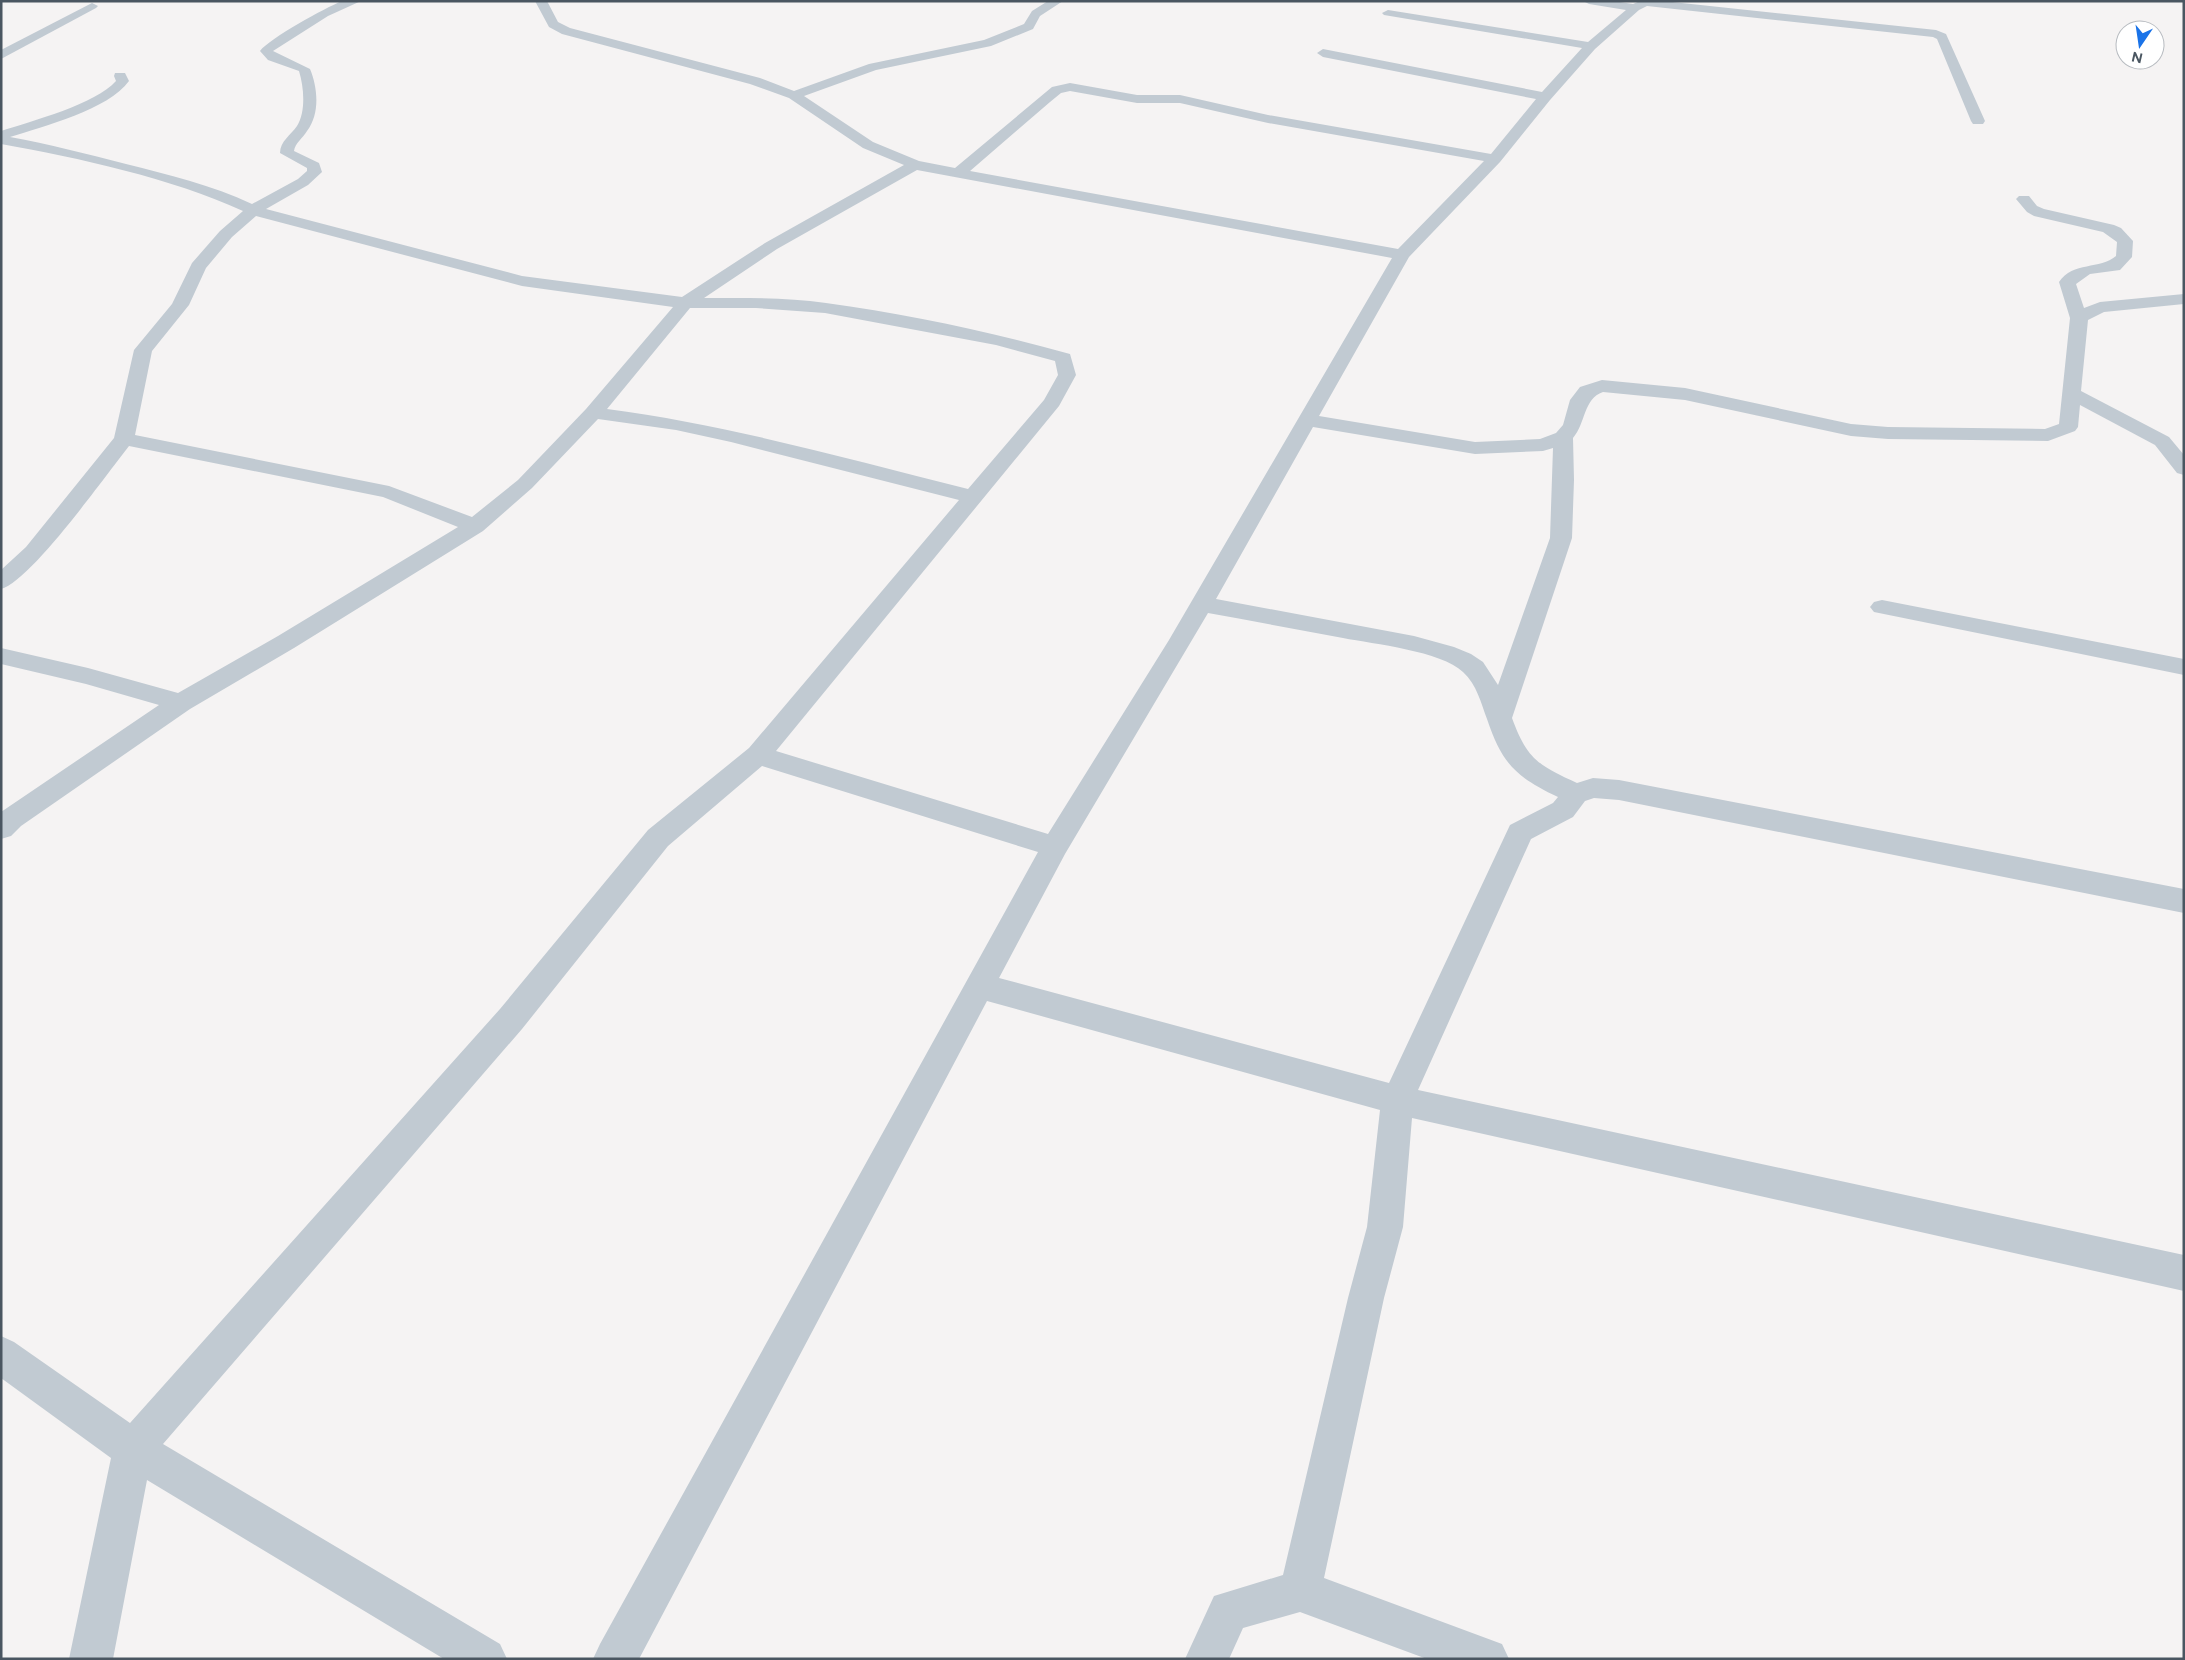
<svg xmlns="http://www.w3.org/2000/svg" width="2185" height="1660" font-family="Figtree,sans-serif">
<rect width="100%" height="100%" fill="#f5f3f3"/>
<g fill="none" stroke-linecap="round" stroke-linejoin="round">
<g fill="#c1cad2" fill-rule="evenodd">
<path d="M342 1H361L328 16 273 51 310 69C318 88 320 114 307 131 303 138 295 143 294 151L319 163 322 172 308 185 266 209 522 276 682 297 765 243 904 165 863 148 789 98 750 84 562 34 549 27 535 1H547L558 22 570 28 760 78 794 91 869 64 984 40 1024 24 1032 11 1048 1H1063L1040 16 1033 29 991 46 876 70 804 96 873 142 919 161 955 168 1052 87 1070 83 1137 95H1180L1268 115 1491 154 1536 99 1323 57 1317 53 1323 49 1542 92 1582 48 1384 15 1382 13 1388 10 1588 42 1626 10 1589 4 1583 1H1613L1633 4 1640 1H1663L1936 30 1946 34 1985 121 1983 124H1973L1971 121 1937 39 1933 37 1647 6 1639 10 1595 49 1550 100 1500 162 1409 257 1319 416 1475 442 1540 439 1556 433 1563 425 1570 400 1580 387 1602 380 1685 388 1851 424 1888 427 2045 429 2059 424 2070 318 2059 282C2073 261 2100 270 2116 256L2117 242 2103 232 2034 216 2027 212 2016 199 2019 196H2029L2037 206 2044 209 2114 225 2121 228 2133 241 2132 257 2120 270 2090 274 2076 284 2084 308 2100 302 2184 294V304L2104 312 2088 320 2081 391 2169 437 2184 455V475L2177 473 2155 445 2080 405 2078 427 2075 431 2048 441 1888 439 1851 436 1685 400 1603 392C1583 399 1586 423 1573 438L1574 480 1572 538 1512 718C1527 759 1538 765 1577 783L1593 778 1619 780 2184 889V913L1619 800 1594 798 1585 801 1573 817 1531 839 1418 1090 2184 1255V1291L1412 1118 1403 1227 1384 1298 1324 1578 1502 1644 1509 1659H1427L1300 1612 1243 1628 1229 1659H1185L1214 1596 1283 1575 1348 1298 1367 1227 1380 1110 987 1001 639 1659H593L600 1644 1038 852 762 766 668 846 522 1029 163 1444 500 1644 507 1659H444L147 1480 113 1659H69L111 1458 1 1378V1336L14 1342 130 1423 500 1009 648 830 749 748 959 500 731 442 676 430 598 419 532 488 483 531 294 648 190 709 21 826 11 836 1 839V812L159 705 86 684 1 664V648L88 668 178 693 278 636 458 527 383 497 129 446C106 475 31 581 1 589V570L26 547 114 438 134 350 172 304 192 263 220 231 243 211C171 178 79 158 1 144V131C32 121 96 104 116 81L114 76 115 73H125L129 81C108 110 44 126 10 137 49 144 87 154 126 164 169 175 212 185 252 204L298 179 307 171V168L280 153C280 141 291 135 297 126 306 112 304 87 299 71L268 60 260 51C270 38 325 8 342 1ZM1070 91 1137 103H1180L1268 123 1484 161 1398 249 970 171 1050 102 1061 93ZM917 170 1392 258 1169 640 1048 834 776 751 1059 406 1076 375 1070 354C990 332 908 314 826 303 786 297 745 298 704 298L777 249ZM256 216 522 286 673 307 586 409 518 480 472 517 389 486 135 435 152 351 189 305 206 268 232 237ZM690 308H756L825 313 996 345 1055 361 1058 375 1044 400 968 489C848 459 729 425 607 409ZM1313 427 1475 454 1543 451 1553 448 1550 538 1498 685 1483 662 1471 654 1454 647 1414 636 1216 599ZM1208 613C1253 621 1298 630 1343 638 1374 644 1441 651 1463 672 1477 685 1481 703 1487 719 1502 764 1516 777 1558 797L1553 803 1510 825 1389 1083 999 978 1065 854Z"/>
<polygon points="92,3 98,6 96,8 1,59 1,50"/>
<polygon points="1882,600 2184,659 2184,675 1874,612 1870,607 1874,602"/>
</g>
</g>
<rect width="2185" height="1660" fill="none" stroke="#4a5661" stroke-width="5"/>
<g transform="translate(2140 45) rotate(193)"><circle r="24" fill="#ffffff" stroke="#b7bbc0"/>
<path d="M0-4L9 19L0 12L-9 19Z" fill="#1a73e8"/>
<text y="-8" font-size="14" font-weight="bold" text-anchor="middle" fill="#4a5661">N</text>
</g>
</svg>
